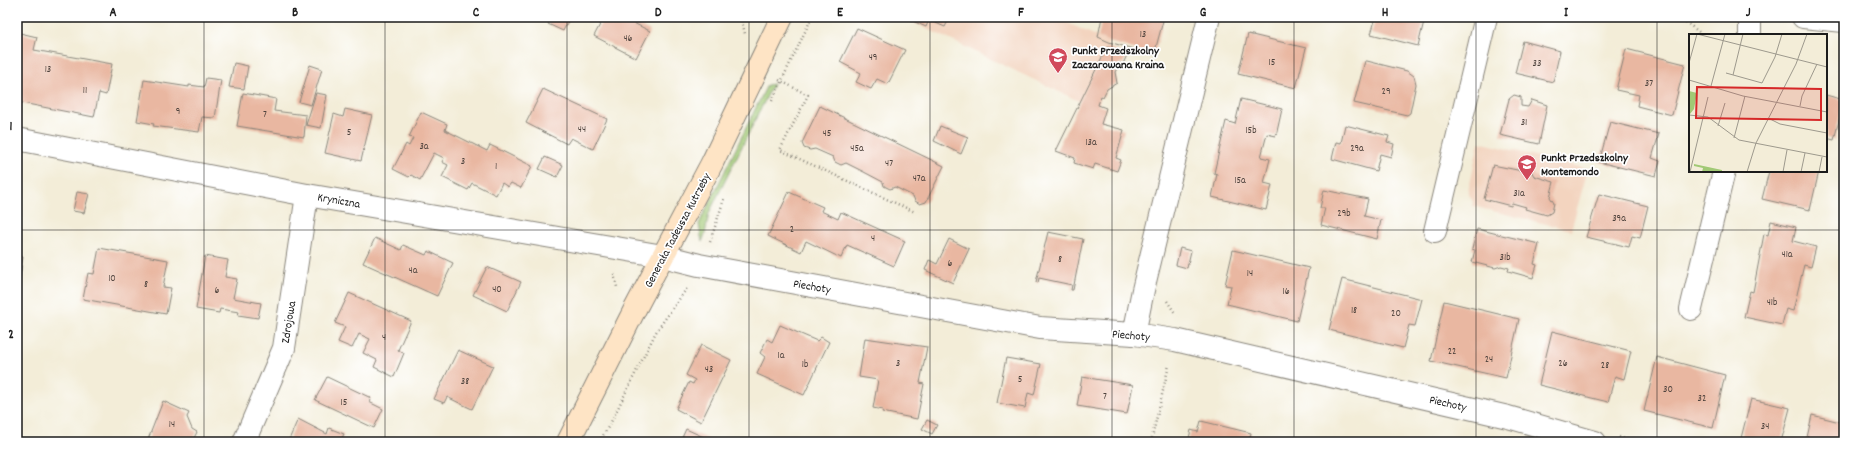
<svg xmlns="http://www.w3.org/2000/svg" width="1861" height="459" font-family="Dekko,sans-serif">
<rect width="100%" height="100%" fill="#fff"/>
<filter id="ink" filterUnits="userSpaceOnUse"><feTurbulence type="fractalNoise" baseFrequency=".025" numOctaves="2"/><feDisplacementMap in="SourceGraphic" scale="8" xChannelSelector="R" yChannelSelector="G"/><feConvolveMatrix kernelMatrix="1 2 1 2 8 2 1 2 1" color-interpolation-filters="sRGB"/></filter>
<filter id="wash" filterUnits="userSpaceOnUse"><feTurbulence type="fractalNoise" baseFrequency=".012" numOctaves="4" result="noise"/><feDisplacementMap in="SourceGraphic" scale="16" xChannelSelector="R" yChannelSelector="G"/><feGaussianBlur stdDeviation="0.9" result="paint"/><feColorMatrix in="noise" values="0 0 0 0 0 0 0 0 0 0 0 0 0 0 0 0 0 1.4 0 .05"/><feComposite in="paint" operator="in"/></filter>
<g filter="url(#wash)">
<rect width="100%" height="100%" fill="#f3edd8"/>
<g fill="#f3d4bf">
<polygon points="902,17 1055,17 1109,42 1081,102"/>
<polygon points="1479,142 1588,169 1571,230 1472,206 1473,202 1468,192"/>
</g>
<polygon fill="#a1c975" stroke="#5e7248" points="773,84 709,213 705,234 702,242 699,224 767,85"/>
<g id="blocks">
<g fill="#e9b7a1">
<polygon points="552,17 570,17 563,31 548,24"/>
<polygon points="604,17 621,17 650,31 636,58 594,36"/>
<polygon points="904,17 950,17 945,27 929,20 926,27"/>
<polygon points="1102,17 1164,17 1154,55 1109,42 1098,37"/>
<polygon points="1376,17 1425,17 1418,46 1371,34"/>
<polygon points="857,28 905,50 888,84 877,79 871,89 856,82 861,73 840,62"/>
<polygon points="20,33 37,37 34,50 112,64 106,95 99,93 94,117 17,102 17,53"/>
<polygon points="1248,34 1306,48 1296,88 1238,74"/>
<polygon points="1523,41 1560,51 1553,82 1515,73"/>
<polygon points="1107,47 1127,55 1123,64 1120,63 1115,72 1117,83 1107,89 1103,97 1101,96 1098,105 1106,108 1101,124 1124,130 1116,158 1121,160 1117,171 1095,164 1093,169 1074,163 1075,158 1056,151"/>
<polygon points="1626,49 1685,64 1672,115 1637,106 1639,95 1616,90"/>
<polygon points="1365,61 1367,61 1407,71 1414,76 1416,84 1410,113 1407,115 1354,103"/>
<polygon points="234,63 248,66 244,89 229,87"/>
<polygon points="310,65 322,69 311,105 299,102"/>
<polygon points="206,78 221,80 215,118 202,117 199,132 153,126 154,124 137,121 144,80 189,87 189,85 204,87"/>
<polygon points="543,89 607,119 593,149 571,138 567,144 526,123"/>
<polygon points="243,93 276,99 274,111 306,115 304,137 237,126"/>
<polygon points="316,93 327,95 321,128 306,125"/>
<polygon points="1514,95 1521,97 1521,106 1528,107 1532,100 1547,105 1539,144 1500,135 1509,99"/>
<polygon points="1826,95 1844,100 1834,140 1826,138"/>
<polygon points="1241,99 1282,109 1276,136 1267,134 1261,157 1270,159 1264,183 1272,185 1266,210 1212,197 1217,174 1214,173 1226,121 1235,124"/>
<polygon points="820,106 944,166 926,202 920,204 915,201 913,196 895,187 890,189 884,186 883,182 864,172 846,163 841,165 835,162 833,157 815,149 810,150 804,148 802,143"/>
<polygon points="345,109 372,115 361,161 325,153 334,114 343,117"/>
<polygon points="421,112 447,124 445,130 487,151 490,145 532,166 521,188 511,183 508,187 502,183 496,195 472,183 468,190 442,177 448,165 442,162 444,158 434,153 420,180 411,175 409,177 393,169 406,144 409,146 413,138 409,137"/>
<polygon points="1610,122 1659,134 1652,158 1660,161 1656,176 1599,162"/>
<polygon points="1345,125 1389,136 1387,142 1394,144 1391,157 1380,154 1376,171 1332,159 1336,142 1341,143"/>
<polygon points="940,126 968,137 961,154 934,141"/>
<polygon points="545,157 563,165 557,177 539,169"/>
<polygon points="1493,165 1522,171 1530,169 1534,176 1554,182 1550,197 1554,203 1552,212 1547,215 1525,209 1526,207 1512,203 1511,206 1484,199"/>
<polygon points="1769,171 1819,171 1810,210 1762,199"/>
<polygon points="1324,190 1368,199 1364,216 1381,220 1377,239 1321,225 1325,208 1320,208"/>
<polygon points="77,192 89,194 84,213 73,211"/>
<polygon points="789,192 823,207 821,211 838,219 841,212 905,241 894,266 847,245 841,258 806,241 801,252 768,236"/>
<polygon points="1599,194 1648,206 1640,238 1632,236 1629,247 1586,237"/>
<polygon points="1771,221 1796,227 1793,241 1816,247 1811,267 1804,265 1793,311 1786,309 1782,325 1744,317 1750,291 1753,292 1764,234 1768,235"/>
<polygon points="1477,229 1539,244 1534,264 1537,265 1533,278 1508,271 1509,268 1501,266 1495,268 1472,262 1475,250 1472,249"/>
<polygon points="1048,232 1083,239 1073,290 1071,290 1072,285 1039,278 1038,283 1036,282"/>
<polygon points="375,238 401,250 403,245 426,255 428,251 453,263 437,296 363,263"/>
<polygon points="949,239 969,249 953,283 925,270 929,260 937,264"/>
<polygon points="99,248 168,260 163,287 171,288 166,314 83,299 88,273 94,274"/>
<polygon points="1180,248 1191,251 1187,268 1176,265"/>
<polygon points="1233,250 1309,268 1297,321 1227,304 1231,286 1225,285"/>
<polygon points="17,256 23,257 18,290 17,290"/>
<polygon points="205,256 228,260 225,277 237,279 233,298 261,303 258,318 238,315 239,312 220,309 219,313 196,309"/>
<polygon points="487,267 521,282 507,311 473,295"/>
<polygon points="1342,279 1422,299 1415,326 1409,325 1403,348 1329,330"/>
<polygon points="349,293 411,321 398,350 404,353 394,377 374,367 377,360 363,353 370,339 359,334 352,348 338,342 345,327 335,323"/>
<polygon points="1444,301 1519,319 1506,378 1431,361"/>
<polygon points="780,325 817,341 821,337 829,342 804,395 757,374 765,357 760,353 767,339 772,342"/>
<polygon points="1552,331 1631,351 1624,379 1615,376 1608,402 1539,385"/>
<polygon points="865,338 927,347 920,383 924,384 917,419 882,412 883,410 873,408 878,380 859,377"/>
<polygon points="701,345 731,360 701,422 676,409 689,382 693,384 695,380 686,375"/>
<polygon points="458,350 493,366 472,409 447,397 444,403 434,399"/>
<polygon points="1657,357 1725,375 1713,428 1644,411"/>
<polygon points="1006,358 1041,364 1034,395 1028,393 1025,408 997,403"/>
<polygon points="327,377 371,398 369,402 383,409 374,428 315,400"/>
<polygon points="1082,377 1133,385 1127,414 1077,406"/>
<polygon points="1751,399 1790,408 1781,442 1740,442"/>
<polygon points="163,401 189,413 187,417 192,429 197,432 192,442 147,442"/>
<polygon points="1812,415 1844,423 1844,442 1806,442"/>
<polygon points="298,419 327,434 329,428 344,434 341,440 345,442 288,442"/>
<polygon points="927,420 937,425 932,434 922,429"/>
<polygon points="1201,421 1251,433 1249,442 1188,442 1191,430 1198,432"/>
<polygon points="686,429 710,440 714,442 680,442"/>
</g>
</g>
</g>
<g filter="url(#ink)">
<use href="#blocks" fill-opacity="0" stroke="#88847a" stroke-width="1"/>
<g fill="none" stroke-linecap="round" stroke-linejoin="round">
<defs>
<g id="street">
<polyline points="1803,17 1844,21"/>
<polyline points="1750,35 1750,17"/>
<polyline points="17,139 307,195 663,256 699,265 1040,328 1134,334 1175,340 1508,417 1595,442"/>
<polyline points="1435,231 1486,17"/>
<polyline points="1691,309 1724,171"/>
<polyline points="1134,334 1143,290 1209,17"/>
<polyline points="244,442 284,348 307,195"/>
</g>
<polyline id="secondary" points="568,442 635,309 712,163 782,17"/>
</defs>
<use href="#street" stroke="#88847a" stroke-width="24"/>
<use href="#secondary" stroke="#88847a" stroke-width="24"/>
<g stroke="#88847a" stroke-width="2.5" stroke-dasharray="1 3" stroke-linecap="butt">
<polyline points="744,17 742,21 745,34"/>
<polyline points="1679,17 1703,35"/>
<polyline points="779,80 808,95 780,150 915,212"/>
<polyline points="772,101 812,17"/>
<polyline points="710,242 724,199"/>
<polyline points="614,274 617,287"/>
<polyline points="1167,301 1175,313"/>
<polyline points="1619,437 1633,442"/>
<polyline points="599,442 610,424 656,332 687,288"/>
<polyline points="1151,442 1169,365"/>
</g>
<use href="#street" stroke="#fff" stroke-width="22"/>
<use href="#secondary" stroke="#fee4c5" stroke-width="22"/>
</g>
</g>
<path fill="none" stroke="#1c1c1c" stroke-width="1" stroke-opacity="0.55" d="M204 17V442M385 17V442M567 17V442M749 17V442M930 17V442M1112 17V442M1294 17V442M1476 17V442M1657 17V442M17 230H1844"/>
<defs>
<symbol id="school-pin" viewBox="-11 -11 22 30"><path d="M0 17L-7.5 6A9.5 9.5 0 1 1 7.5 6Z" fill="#d1495b" stroke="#fff"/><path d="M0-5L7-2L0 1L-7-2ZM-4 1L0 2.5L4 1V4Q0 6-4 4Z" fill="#fff"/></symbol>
</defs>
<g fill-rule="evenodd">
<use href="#school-pin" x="1047" y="46" width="22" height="30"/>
<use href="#school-pin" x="1516" y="153" width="22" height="30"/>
</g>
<g text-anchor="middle" stroke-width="3.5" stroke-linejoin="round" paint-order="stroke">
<g font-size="10" fill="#4f433d">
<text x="1143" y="37">13</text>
<text x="628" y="41">46</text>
<text x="873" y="60">49</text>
<text x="1272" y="65">15</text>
<text x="1537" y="66">33</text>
<text x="48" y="72">13</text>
<text x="1649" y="86">37</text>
<text x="85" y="93">11</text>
<text x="1386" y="94">29</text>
<text x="178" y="114">9</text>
<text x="265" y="117">7</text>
<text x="1524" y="125">31</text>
<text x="582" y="132">44</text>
<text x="1251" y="133">15b</text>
<text x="349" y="135">5</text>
<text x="827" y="136">45</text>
<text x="1091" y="145">13a</text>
<text x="424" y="149">3a</text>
<text x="857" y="151">45a</text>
<text x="1357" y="151">29a</text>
<text x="463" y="164">3</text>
<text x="889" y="166">47</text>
<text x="496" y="169">1</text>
<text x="919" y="181">47a</text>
<text x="1240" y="183">15a</text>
<text x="1519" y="196">31a</text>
<text x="1344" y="216">29b</text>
<text x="1619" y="221">39a</text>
<text x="792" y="232">2</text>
<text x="873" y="241">4</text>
<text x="1787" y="257">41a</text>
<text x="1505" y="260">31b</text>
<text x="1060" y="262">8</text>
<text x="950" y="266">6</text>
<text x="413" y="273">4a</text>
<text x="1250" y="276">14</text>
<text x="112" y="281">10</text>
<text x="146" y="287">8</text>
<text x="497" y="292">40</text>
<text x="217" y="293">6</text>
<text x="1286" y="294">16</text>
<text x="1772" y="305">41b</text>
<text x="1354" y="313">18</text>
<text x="1396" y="316">20</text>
<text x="384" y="340">4</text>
<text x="1452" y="354">22</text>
<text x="781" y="358">1a</text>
<text x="1489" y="362">24</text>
<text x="898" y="366">3</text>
<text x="1563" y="366">26</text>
<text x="805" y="367">1b</text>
<text x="1605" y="368">28</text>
<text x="709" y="372">43</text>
<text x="1020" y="382">5</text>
<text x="465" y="384">38</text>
<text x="1668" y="392">30</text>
<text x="1105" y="399">7</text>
<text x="1702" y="401">32</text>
<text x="344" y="405">15</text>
<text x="172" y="427">14</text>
<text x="1765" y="429">34</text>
</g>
<g font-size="12" font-weight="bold" fill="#1c1c1c" stroke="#fff" text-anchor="start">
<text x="1072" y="54">Punkt Przedszkolny<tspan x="1072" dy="14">Zaczarowana Kraina</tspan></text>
<text x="1541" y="161">Punkt Przedszkolny<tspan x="1541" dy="14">Montemondo</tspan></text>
</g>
<g font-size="12" fill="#1c1c1c" stroke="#fff">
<text transform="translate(339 200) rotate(10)" y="4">Kryniczna</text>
<text transform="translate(677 230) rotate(-62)" y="4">Generała Tadeusza Kutrzeby</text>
<text transform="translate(812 286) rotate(10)" y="4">Piechoty</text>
<text transform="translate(288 322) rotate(-81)" y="4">Zdrojowa</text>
<text transform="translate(1131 335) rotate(5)" y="4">Piechoty</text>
<text transform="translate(1448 403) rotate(13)" y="4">Piechoty</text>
</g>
</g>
<g transform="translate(1689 34)">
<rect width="138" height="138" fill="#f3edd8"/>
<path d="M0 57 8 59 5 75 1 80ZM5 130 33 136V138H13L14 134 5 132Z" fill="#a1c975"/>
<path fill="none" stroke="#9d998d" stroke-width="1" d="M8 0 138 33M0 29 8 0M37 39 73 49 86 23 93 0M44 41 54 0M0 46 54 62 138 78M22 52 36 0M111 72 113 62 128 30M0 81 19 83 50 106 138 123M79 84 91 90 138 99M29 92 36 69M45 104 56 62M1 138 19 63M58 138 67 109 107 30 118 0M94 138 98 116M112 138 116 119M130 138 133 123"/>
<path fill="#d62828" fill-opacity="0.15" stroke="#d62828" stroke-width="2" d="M8 53 132 55V86L7 84Z"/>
<rect width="138" height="138" fill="none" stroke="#1c1c1c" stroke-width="2"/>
</g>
<rect width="1861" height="459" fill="none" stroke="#fff" stroke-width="44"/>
<rect x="22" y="22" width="1817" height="415" fill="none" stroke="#1c1c1c" stroke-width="1.5"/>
<g font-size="13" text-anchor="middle" font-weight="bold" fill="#1c1c1c">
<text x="113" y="16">A</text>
<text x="295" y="16">B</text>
<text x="476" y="16">C</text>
<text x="658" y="16">D</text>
<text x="840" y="16">E</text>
<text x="1021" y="16">F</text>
<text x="1203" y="16">G</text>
<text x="1385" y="16">H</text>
<text x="1566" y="16">I</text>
<text x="1748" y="16">J</text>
<text x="11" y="130">1</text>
<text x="11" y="338">2</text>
</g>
</svg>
